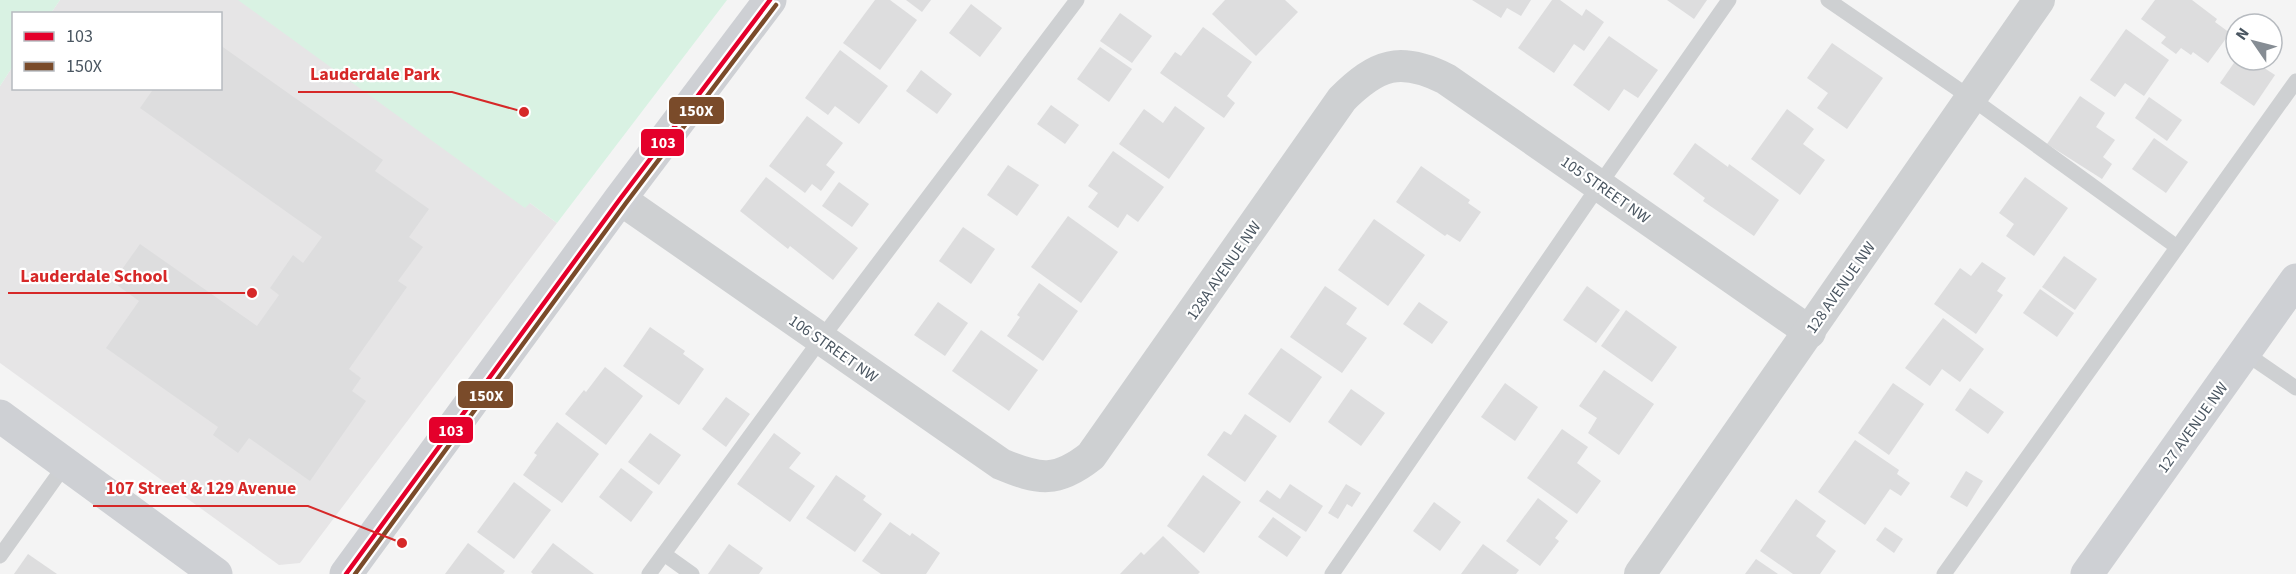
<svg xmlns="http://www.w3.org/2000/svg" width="2296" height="574" font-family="'Source Sans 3',sans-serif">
<rect width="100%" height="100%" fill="#f4f4f4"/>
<polygon fill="#e6e5e6" points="60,0 255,0 557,223 300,563 279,565 0,363 0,86 13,66 14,88 220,88 220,14 51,13"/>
<g fill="#d9f2e3">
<polygon points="0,0 60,0 51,13 14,14 13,66 0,86"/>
<polygon points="238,0 727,0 557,223 530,203 525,208"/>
</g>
<g fill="#ddddde">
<polygon points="875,0 890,0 917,20 880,70 843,43"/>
<polygon points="906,0 931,0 922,12"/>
<polygon points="1225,0 1285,0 1298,12 1256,56 1212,14"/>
<polygon points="1472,0 1531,0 1521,16 1507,8 1501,18"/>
<polygon points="1552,0 1560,0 1582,16 1586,9 1604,22 1584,51 1574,44 1554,73 1518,48"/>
<polygon points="1667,0 1707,0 1694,19"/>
<polygon points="2155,0 2192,0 2217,19 2215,22 2230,33 2208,63 2193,52 2191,55 2181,48 2176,54 2161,43 2166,37 2141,19"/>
<polygon points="971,4 1002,28 980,57 949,33"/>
<polygon points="1120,13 1152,36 1132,63 1100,41"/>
<polygon points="1203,27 1252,62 1227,96 1235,103 1224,118 1160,73 1175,52 1181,56"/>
<polygon points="2126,29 2169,60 2144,96 2125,83 2115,97 2090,80"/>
<polygon points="1609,36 1658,70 1638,98 1624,89 1609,111 1573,85"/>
<polygon points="1832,43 1883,78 1847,129 1817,108 1828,93 1807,78"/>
<polygon points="220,45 383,160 375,171 429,209 409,237 423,247 398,281 407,287 349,369 361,378 352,391 366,401 310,481 249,438 238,453 213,435 218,427 106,348 139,301 113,282 140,244 257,326 279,295 270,288 293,255 303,263 322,237 140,108 154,88 220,88"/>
<polygon points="1100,47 1132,69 1109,102 1077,79"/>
<polygon points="840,50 888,86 859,124 835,106 828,115 805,98"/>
<polygon points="2236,60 2252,60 2275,75 2254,106 2220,83"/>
<polygon points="921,70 952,94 937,114 906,91"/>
<polygon points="2080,96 2105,113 2096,127 2115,140 2103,157 2112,164 2102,179 2047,144"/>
<polygon points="2149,97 2182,120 2167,141 2135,118"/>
<polygon points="1051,105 1079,125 1065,144 1037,124"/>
<polygon points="1175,106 1205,128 1169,179 1119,144 1144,109 1163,123"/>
<polygon points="1787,109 1814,129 1803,144 1825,160 1800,195 1751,159"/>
<polygon points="807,116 843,143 826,165 835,172 821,191 812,184 805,193 769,166"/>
<polygon points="2154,138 2188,162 2166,193 2132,169"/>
<polygon points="1695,143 1728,167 1729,164 1779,200 1754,236 1703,201 1705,198 1673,174"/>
<polygon points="1113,151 1164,187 1138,222 1127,214 1118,228 1088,207 1098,193 1088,186"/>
<polygon points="1008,165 1039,185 1017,216 987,195"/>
<polygon points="1421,166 1470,200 1468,203 1481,212 1460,242 1447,234 1445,236 1396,202"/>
<polygon points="766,177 858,248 833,280 790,246 788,249 740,211"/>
<polygon points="2025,177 2068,208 2034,256 2006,236 2014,224 1999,213"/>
<polygon points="839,182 869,204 852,227 822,206"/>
<polygon points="1068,216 1118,252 1081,303 1031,267"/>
<polygon points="1374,219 1425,255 1388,306 1338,270"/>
<polygon points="963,227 995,249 971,284 939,261"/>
<polygon points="2064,256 2097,279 2075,310 2042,287"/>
<polygon points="1982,262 2006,278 1997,291 2003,295 1976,334 1934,304 1960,268 1971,276"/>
<polygon points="1039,283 1078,311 1043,361 1007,336 1020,317 1017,315"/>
<polygon points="1325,286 1357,308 1346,324 1367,338 1342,373 1290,337"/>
<polygon points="1587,286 1620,310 1596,343 1563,320"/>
<polygon points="2040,289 2074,313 2057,337 2023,313"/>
<polygon points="938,302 968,323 945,356 914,335"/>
<polygon points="1419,302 1448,322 1432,344 1403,324"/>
<polygon points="1626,310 1677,347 1652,382 1601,346"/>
<polygon points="1943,318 1984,349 1960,382 1942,369 1930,386 1905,368"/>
<polygon points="650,327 685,351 683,354 704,369 679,405 623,366"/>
<polygon points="981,330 1038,370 1009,411 952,371"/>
<polygon points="1281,348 1322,377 1290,423 1248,394"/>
<polygon points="605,367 643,396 606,445 565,414 584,390 586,392"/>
<polygon points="1604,370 1654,404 1619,455 1588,433 1597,418 1579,406"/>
<polygon points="1505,383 1538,407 1515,441 1481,417"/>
<polygon points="1893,383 1924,404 1889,455 1858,433"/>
<polygon points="1970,388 2004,412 1988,434 1955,410"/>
<polygon points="1351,389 1385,413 1361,446 1328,422"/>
<polygon points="726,397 750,414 726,447 702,429"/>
<polygon points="1245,414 1277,436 1245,482 1207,455 1224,431 1231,435"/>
<polygon points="557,422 599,454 562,503 523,475 537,455 534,453"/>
<polygon points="1562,429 1588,447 1577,463 1601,481 1577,514 1527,478"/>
<polygon points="650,433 681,455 659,485 628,462"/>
<polygon points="774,433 801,453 789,468 815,486 790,522 737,484"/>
<polygon points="1855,440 1899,470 1897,474 1910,483 1901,496 1890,489 1865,525 1818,492"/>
<polygon points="621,468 653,492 631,522 599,497"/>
<polygon points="1966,471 1983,481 1967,507 1950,497"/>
<polygon points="836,475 866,496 863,500 882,514 855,552 806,518"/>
<polygon points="1203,475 1241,502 1204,553 1167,526"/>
<polygon points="514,482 551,510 514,559 477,532"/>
<polygon points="1290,484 1323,506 1306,532 1259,501 1267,490 1280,499"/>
<polygon points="1346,484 1361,493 1352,507 1347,504 1338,519 1328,513"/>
<polygon points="1538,498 1568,521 1555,538 1559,541 1540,566 1506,541"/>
<polygon points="1796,499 1826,521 1816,536 1836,551 1820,574 1793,574 1760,551"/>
<polygon points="1434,502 1461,522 1440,551 1413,531"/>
<polygon points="1273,517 1301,537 1287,557 1258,537"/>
<polygon points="890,522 910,536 912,533 940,553 926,574 881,574 862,561"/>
<polygon points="1885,527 1903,539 1894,553 1876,540"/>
<polygon points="1163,536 1200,572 1198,574 1120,574 1141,552 1144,555"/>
<polygon points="468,543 505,571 503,574 445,574"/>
<polygon points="553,543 594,574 533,574 531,572"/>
<polygon points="729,544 763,568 759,574 708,574"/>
<polygon points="1483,544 1519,570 1516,574 1461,574"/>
<polygon points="28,554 57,574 14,574"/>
<polygon points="1756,559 1778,574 1745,574"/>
</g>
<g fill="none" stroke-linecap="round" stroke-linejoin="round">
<g stroke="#ced0d2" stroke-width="15">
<polyline points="1828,0 1971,98 2177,247"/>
<polyline points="2245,353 2296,388"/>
<polyline points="664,554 692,574"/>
<polyline points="0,556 65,465"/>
<polyline points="649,574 821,339 1077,0"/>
<polyline points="1332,574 1600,184 1729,0"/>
<polyline points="1944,574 2296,81"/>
</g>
<g stroke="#ced0d2" stroke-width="32">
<path d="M620 199 1001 464C1039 480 1057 483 1091 456L1342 99C1377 64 1400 56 1446 79L1810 332"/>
<polyline points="1640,574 2039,0"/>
</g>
<g stroke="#ced0d4" stroke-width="33">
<polyline points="0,416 216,574"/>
<polyline points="346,574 620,199 770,0"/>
<polyline points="2087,574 2296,280"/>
</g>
<defs>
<polyline id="bus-1" points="346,574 620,199 770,0"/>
<polyline id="bus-2" points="355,574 626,203 776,5"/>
</defs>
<use href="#bus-1" stroke="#fff" stroke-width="9"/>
<use href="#bus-2" stroke="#fff" stroke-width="9"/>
<use href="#bus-1" stroke="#e4002b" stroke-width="4.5"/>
<use href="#bus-2" stroke="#7a4b2a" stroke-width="4.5"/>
</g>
<g text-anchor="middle" stroke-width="4.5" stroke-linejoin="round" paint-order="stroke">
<g font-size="16" fill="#4a5661" stroke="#fff">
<text transform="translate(1606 189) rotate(35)" y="6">105 STREET NW</text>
<text transform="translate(1223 270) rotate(-55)" y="6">128A AVENUE NW</text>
<text transform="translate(1840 287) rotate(-55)" y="6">128 AVENUE NW</text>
<text transform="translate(834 348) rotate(35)" y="6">106 STREET NW</text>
<text transform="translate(2192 427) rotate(-54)" y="6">127 AVENUE NW</text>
</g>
</g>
<path fill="none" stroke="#d62828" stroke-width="2" d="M524 112L452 92H298M252 293L179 293H8M402 543L308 506H93"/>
<g fill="#d62828" stroke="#fff" stroke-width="2">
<circle cx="524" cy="112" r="6"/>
<circle cx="252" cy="293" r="6"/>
<circle cx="402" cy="543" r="6"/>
</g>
<g font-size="18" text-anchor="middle" font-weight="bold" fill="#d62828" stroke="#fff" stroke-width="4.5" stroke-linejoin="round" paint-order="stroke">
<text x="375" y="80">Lauderdale Park</text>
<text x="94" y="282">Lauderdale School</text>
<text x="201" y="494">107 Street &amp; 129 Avenue</text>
</g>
<g stroke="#fff" stroke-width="2">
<rect x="668" y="96" width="57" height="29" rx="6" fill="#7a4b2a"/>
<rect x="640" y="128" width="45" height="29" rx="6" fill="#e4002b"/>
<rect x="457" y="380" width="57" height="29" rx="6" fill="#7a4b2a"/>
<rect x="428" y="416" width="46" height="28" rx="6" fill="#e4002b"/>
</g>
<g font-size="16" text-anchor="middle" font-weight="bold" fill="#fff">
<text x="696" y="116">150X</text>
<text x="663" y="148">103</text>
<text x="486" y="401">150X</text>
<text x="451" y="436">103</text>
</g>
<rect x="12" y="12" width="210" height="78" fill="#ffffff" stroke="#b7bbc0" stroke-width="1.5"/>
<rect x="24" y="32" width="30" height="9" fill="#e4002b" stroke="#b7bbc0" stroke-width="1.5"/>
<text x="66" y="42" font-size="18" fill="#4a5661">103</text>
<rect x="24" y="62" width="30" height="9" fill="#7a4b2a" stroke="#b7bbc0" stroke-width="1.5"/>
<text x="66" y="72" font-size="18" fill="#4a5661">150X</text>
<g transform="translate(2254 42) rotate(305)"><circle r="28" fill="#ffffff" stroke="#b7bbc0" stroke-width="1.5"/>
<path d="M0-4.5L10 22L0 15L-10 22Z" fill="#868d94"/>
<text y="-9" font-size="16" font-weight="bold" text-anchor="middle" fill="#4a5661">N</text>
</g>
</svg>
